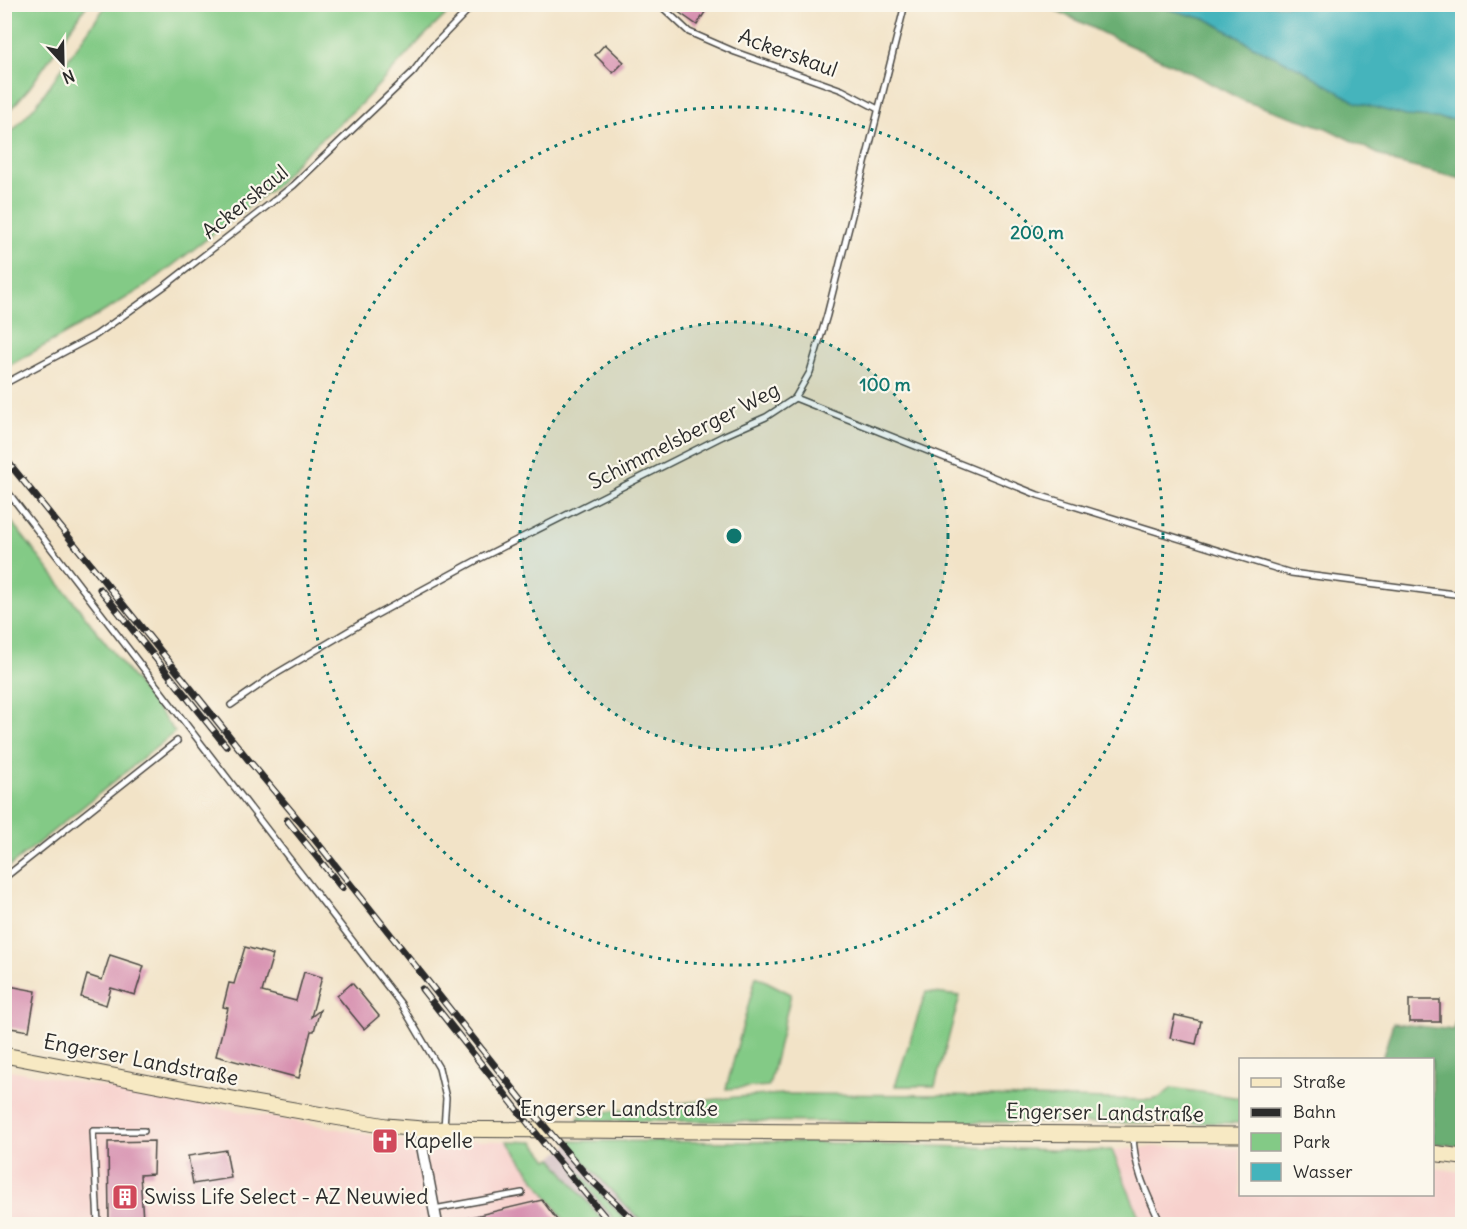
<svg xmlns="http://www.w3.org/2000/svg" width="1467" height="1229" font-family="Delius,sans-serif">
<rect width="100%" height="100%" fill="#fbf7ec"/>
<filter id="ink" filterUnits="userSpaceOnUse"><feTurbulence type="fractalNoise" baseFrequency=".0167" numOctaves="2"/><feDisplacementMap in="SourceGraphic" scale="12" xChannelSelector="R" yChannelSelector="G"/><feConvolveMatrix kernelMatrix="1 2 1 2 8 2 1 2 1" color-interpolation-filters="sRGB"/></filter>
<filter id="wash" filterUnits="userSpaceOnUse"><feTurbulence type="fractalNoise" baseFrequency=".008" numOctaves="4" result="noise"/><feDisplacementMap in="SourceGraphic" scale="24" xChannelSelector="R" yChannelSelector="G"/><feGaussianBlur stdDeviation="1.35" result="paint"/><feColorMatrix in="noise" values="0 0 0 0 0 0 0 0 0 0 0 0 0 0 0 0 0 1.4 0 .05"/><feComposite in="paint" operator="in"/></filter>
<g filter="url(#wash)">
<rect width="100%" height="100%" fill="#f2e3c7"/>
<g fill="#f7d0cc">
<polygon points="4,1069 399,1140 507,1141 567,1224 5,1224"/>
<polygon points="1207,1146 1240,1149 1240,1194 1432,1194 1433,1168 1462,1172 1462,1224 1142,1224 1112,1150 1148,1147"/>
</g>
<polygon fill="#d2bec3" points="569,1144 620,1200 645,1224 631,1224 578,1171 575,1172 618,1224 605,1224 552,1158"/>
<g fill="#83ca86" stroke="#577a58" stroke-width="1.5">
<polygon points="5,4 87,5 30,87 5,116"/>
<polygon points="107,4 456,5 424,36 360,105 300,158 278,184 146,286 100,314 5,368 5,139 36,105"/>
<polygon points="4,512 175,732 5,870 4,870"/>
<polygon points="756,976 791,994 769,1086 726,1089"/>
<polygon points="926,992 960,996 935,1086 895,1086"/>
<polygon points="1172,1088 1240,1098 1240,1123 577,1121 580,1115 736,1097 783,1094 948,1095 1151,1100 1159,1098"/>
<polygon points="507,1141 534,1142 548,1160 552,1158 605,1224 567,1224"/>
<polygon points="567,1141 801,1142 1087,1151 1112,1150 1142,1224 645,1224 620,1200 583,1160"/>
<polygon points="577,1170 623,1217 631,1224 618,1224 575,1172"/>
</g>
<g fill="#6aae73" stroke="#4a6c4f" stroke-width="1.5">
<polygon points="1045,5 1152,5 1209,20 1260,50 1406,116 1462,120 1462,179 1396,163 1326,128 1244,101 1187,71 1113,38"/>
<polygon points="1462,998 1462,1147 1433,1143 1432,1060 1382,1059 1393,1023 1453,1030"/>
</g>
<polygon fill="#44b4bc" stroke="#387074" stroke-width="1.5" points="1152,5 1462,5 1462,120 1406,116 1355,102 1303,70 1260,50 1209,20"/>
<g id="blocks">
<g fill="#d68dae">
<polygon points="667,4 710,4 697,25"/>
<polygon points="605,44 624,62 613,73 595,55"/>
<polygon points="245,947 273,955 262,992 296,1001 304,972 322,977 311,1017 320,1010 314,1031 311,1031 299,1078 216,1056 228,1008 223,1007 229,983 234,984"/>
<polygon points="110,955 144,966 135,995 111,988 106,1005 81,997 87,975 102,980"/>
<polygon points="352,983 379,1016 364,1029 337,996"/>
<polygon points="4,985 36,991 29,1031 4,1027"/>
<rect x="1409" y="1000" width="31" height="22"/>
<polygon points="1175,1015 1201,1021 1196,1044 1170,1038"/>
<polygon points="154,1141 153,1174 140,1175 143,1220 109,1220 108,1142"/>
<polygon points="226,1150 231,1178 193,1184 188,1156"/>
<polygon points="542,1200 560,1224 459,1224 458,1220"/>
</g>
</g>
</g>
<g filter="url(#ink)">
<use href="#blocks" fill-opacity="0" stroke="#494742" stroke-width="1.5"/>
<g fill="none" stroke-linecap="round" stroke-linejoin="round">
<defs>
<g id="lane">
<polyline points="659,4 689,32 735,52 842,90 878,109"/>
<polyline points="4,384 96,335 166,285 294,185 413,72 431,48 474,4"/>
<polyline points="795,398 1038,495 1291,573 1462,595"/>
<polyline points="4,487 401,1004 439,1068 446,1098 444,1128"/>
<polyline points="231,705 274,675 374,616 477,560 723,436 766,417 795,398 810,372 827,315 905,4"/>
<polyline points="4,878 177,741"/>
<path d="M1133 1135C1134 1169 1147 1194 1161 1224"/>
<polyline points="434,1209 522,1193"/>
<polyline points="98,1224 93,1131 144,1131"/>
</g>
<polyline id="street" points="422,1129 421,1141 437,1224"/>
<g id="secondary">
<polyline points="4,1055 249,1102 386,1126 422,1129 1240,1135"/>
<polyline points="1432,1153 1462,1157"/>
</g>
</defs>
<use href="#lane" stroke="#494742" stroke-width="8"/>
<use href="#street" stroke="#494742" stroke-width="13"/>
<use href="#secondary" stroke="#494742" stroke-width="17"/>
<use href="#lane" stroke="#fff" stroke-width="5"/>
<use href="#street" stroke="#fff" stroke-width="10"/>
<use href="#secondary" stroke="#f7e9c3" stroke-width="15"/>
<defs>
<g id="rail">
<polyline points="4,457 251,763 312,836 523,1101 588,1177 638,1224"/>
<polyline points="100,589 226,746"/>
<polyline points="287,820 342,888"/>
<polyline points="422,989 554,1156 611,1224"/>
</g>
</defs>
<use href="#rail" stroke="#2b2b2b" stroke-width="7"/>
<use href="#rail" stroke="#fbf7ec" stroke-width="4.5" stroke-dasharray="14" stroke-linecap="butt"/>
</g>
</g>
<circle cx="734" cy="536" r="214" fill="#0f766e" fill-opacity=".12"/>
<g fill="none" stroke="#0f766e" stroke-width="3" stroke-dasharray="3 6">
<circle cx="734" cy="536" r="214"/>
<circle cx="734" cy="536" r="429"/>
</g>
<defs>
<symbol id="church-square" viewBox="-11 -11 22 22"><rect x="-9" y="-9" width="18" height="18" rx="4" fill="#d1495b" stroke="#fbf7ec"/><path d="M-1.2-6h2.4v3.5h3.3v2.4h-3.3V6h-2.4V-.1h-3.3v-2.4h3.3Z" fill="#fff"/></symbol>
<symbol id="building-square" viewBox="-11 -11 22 22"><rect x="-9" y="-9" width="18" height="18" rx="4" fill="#d1495b" stroke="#fbf7ec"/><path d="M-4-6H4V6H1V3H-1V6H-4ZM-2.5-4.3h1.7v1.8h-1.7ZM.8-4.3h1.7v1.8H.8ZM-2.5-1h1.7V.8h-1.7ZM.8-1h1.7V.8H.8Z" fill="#fff"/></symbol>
</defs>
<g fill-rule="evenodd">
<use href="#church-square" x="370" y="1126" width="30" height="30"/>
<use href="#building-square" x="110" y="1182" width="30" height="30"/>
</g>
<g text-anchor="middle" stroke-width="4.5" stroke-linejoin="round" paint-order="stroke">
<g font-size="21" fill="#2b2b2b" stroke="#fbf7ec">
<text transform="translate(788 53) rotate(20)" y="7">Ackerskaul</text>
<text transform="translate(245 202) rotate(-39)" y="7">Ackerskaul</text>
<text transform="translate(684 436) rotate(-27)" y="7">Schimmelsberger Weg</text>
<text transform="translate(141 1060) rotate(11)" y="7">Engerser Landstraße</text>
<text x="619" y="1116">Engerser Landstraße</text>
<text transform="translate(1105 1113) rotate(1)" y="7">Engerser Landstraße</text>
</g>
<g font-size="21" fill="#2b2b2b" stroke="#fbf7ec" text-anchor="start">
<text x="404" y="1148">Kapelle</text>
<text x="144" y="1204">Swiss Life Select - AZ Neuwied</text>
</g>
</g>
<circle cx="734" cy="536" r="9" fill="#0f766e" stroke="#fbf7ec" stroke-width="3"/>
<g font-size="18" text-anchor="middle" font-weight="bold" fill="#0f766e" stroke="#fbf7ec" stroke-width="4.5" stroke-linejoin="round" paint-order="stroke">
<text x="1037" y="239">200 m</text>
<text x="885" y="391">100 m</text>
</g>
<rect width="1467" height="1229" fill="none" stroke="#fbf7ec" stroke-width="24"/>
<rect x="1239" y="1058" width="195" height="138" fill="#fbf7ec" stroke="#a8a59f" stroke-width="1.5"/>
<rect x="1251" y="1078" width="30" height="9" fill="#f7e9c3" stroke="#a8a59f" stroke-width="1.5"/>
<text x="1293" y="1088" font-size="18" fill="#2b2b2b">Straße</text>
<rect x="1251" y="1108" width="30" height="9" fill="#2b2b2b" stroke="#a8a59f" stroke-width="1.5"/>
<text x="1293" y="1118" font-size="18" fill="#2b2b2b">Bahn</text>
<rect x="1251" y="1133" width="30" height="18" fill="#83ca86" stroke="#a8a59f" stroke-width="1.5"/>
<text x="1293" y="1148" font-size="18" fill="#2b2b2b">Park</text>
<rect x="1251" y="1163" width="30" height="18" fill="#44b4bc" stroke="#a8a59f" stroke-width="1.5"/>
<text x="1293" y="1178" font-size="18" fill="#2b2b2b">Wasser</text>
<g transform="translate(63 63) rotate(158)" stroke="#fbf7ec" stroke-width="4.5" paint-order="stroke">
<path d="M0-4.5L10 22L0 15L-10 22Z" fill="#2b2b2b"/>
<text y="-9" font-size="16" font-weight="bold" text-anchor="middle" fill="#2b2b2b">N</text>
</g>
</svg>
